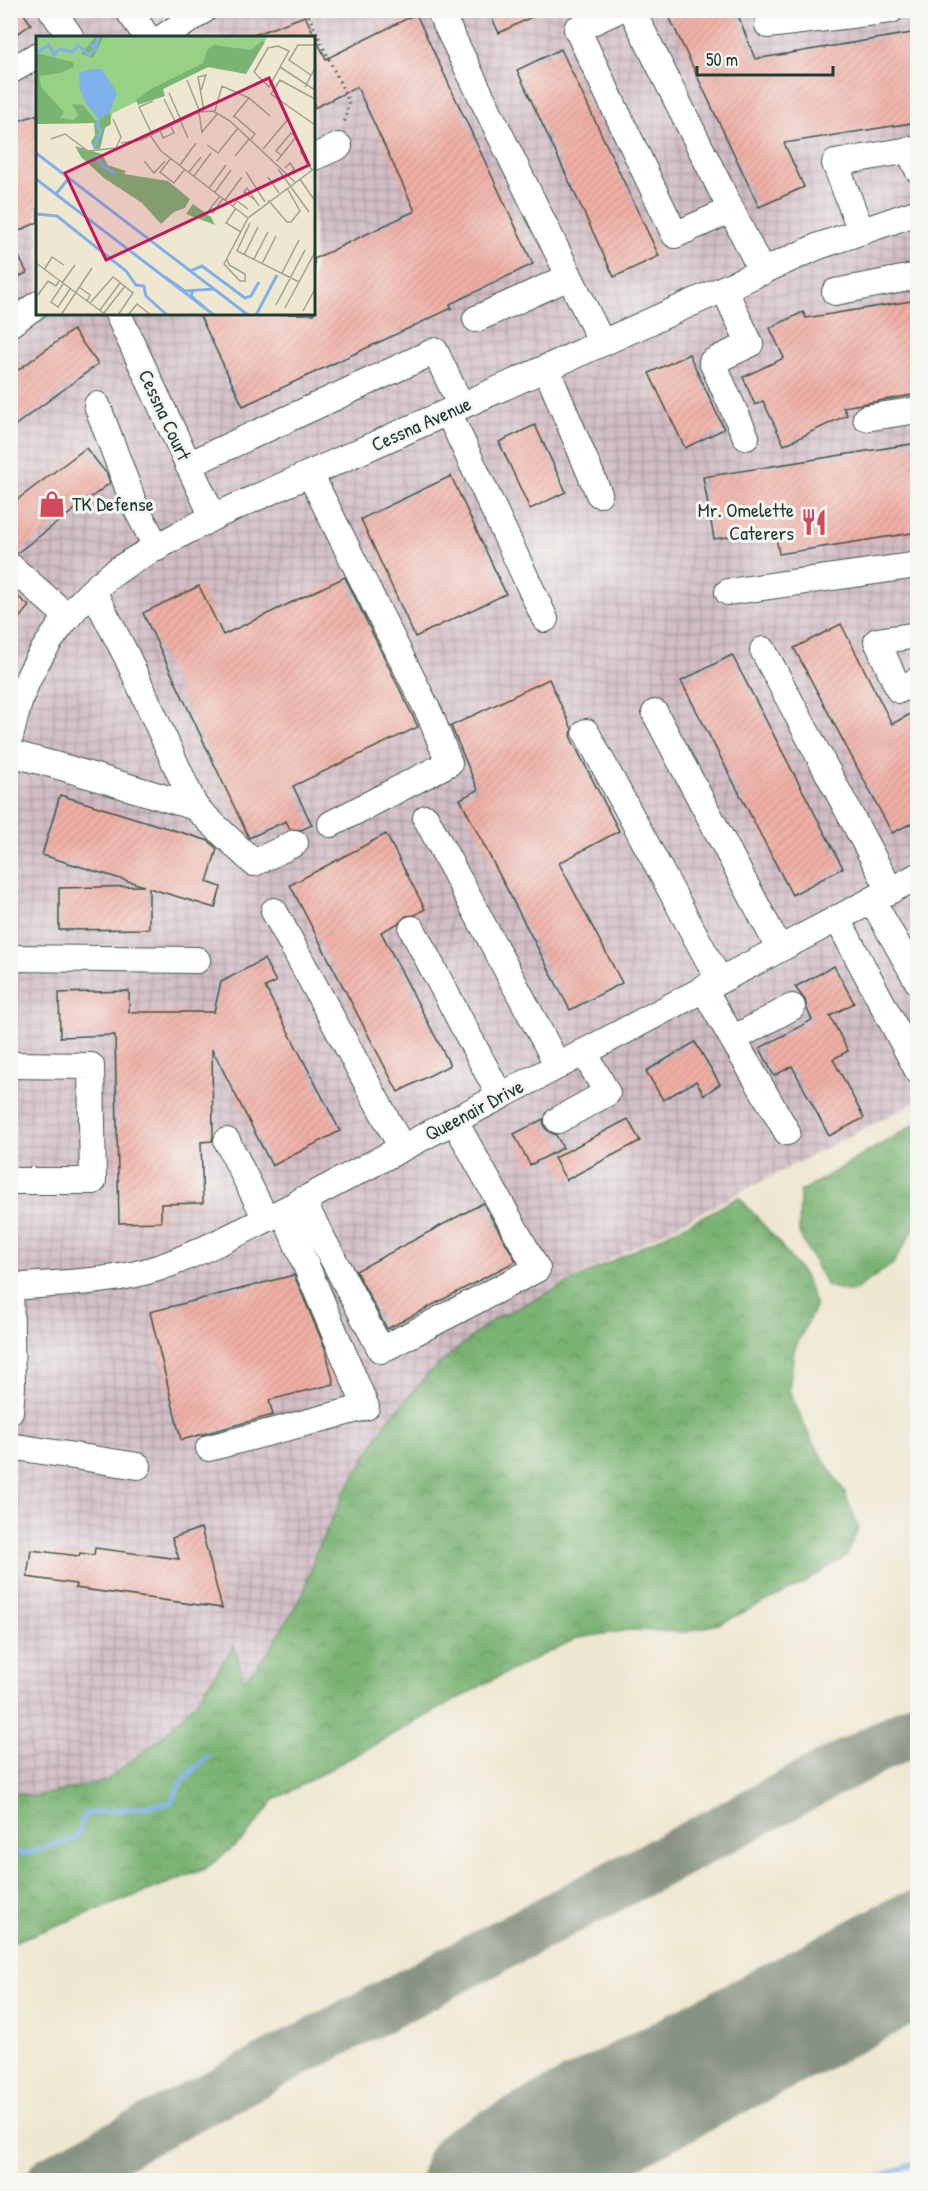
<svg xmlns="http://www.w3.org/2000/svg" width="928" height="2191" font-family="'Patrick Hand',sans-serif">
<defs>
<pattern id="industrial-grid" width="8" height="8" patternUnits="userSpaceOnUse" patternTransform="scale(1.5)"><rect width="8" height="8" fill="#d2bdc6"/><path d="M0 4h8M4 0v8" fill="none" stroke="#aa9ba2"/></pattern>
<pattern id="forest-crowns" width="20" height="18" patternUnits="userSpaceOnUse" patternTransform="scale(1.5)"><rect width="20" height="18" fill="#7ab473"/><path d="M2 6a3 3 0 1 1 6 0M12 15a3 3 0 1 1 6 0" fill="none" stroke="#63945f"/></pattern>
<pattern id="building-hatch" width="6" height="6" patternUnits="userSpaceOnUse" patternTransform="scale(1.5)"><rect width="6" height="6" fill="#f0afa4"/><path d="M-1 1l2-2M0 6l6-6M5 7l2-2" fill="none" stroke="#cd978e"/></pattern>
</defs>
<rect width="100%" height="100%" fill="#f6f6f2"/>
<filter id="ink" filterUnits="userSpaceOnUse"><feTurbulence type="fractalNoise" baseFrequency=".0167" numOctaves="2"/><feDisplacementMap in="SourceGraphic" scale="12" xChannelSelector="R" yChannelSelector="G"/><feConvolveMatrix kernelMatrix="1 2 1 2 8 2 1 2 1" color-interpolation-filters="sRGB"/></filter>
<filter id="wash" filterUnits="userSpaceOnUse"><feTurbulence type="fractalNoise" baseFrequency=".008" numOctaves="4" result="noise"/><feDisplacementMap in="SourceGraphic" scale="24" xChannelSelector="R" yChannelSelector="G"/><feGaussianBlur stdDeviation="1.35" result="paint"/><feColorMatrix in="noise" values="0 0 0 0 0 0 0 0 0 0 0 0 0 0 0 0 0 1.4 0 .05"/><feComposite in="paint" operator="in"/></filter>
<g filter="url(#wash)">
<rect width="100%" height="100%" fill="#efe7d0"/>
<path fill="url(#industrial-grid)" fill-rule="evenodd" d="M10 11H918L917 1101 493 1320 316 1552 304 1592 269 1652 243 1680 234 1647 197 1701 162 1737 106 1781 34 1797 10 1792ZM38 38H314V314H38Z"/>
<g fill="url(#forest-crowns)" stroke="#4c7854" stroke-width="1.5">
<polygon points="917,1123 917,1224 893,1264 852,1292 827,1286 799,1233 800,1192"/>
<polygon points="739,1197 779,1243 804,1276 816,1305 794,1350 789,1390 811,1440 845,1493 858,1528 846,1556 806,1582 721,1623 686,1632 630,1630 577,1638 486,1683 274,1800 244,1839 205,1869 11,1943 11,1792 34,1797 106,1781 162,1737 197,1701 234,1646 244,1680 269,1652 304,1592 316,1552 344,1494 386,1423 431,1371 493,1320 700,1218"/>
</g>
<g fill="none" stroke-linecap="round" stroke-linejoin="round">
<g stroke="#80b0ea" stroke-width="5">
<polyline points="10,1852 25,1854 76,1838 85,1814 171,1803 181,1782 208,1756"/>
<polyline points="872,2180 918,2162"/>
</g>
<polyline stroke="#879282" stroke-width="50" points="52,2180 918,1727"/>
<polyline stroke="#879282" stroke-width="123" points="483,2180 918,1953"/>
</g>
<g id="blocks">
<g fill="url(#building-hatch)">
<polygon points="10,10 21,10 31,24 10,39"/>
<polygon points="488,10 546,10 499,33"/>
<polygon points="666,10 736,10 755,59 918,32 918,122 784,143 804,187 759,207"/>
<polygon points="416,14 533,264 450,304 452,308 243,406 199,314 314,314 314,259 415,211 357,87 314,108 314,38 251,38 251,36 305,16 326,59"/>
<polygon points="561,49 659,256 614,277 517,70"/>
<polygon points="38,114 38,222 10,235 10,124"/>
<polygon points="10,239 27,273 10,281"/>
<polygon points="918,300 918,394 843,407 847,415 784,445 763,401 755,405 743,377 784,358 770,328 803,312 806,318"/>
<polygon points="73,330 98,364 10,429 10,376"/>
<polygon points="689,354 724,429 685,448 649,373"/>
<polygon points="535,425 566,492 530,509 499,442"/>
<polygon points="918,443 918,532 779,554 775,530 714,539 703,477"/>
<polygon points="86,448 107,474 110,483 17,553 10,551 10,505"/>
<polygon points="451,476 506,594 415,637 361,519"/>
<polygon points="345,577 418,727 293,786 312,825 301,830 290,829 286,821 249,838 143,613 199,586 223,635"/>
<polygon points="10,590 29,606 10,629"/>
<polygon points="841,624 892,724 918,710 918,820 892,833 794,648"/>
<polygon points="732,655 843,868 792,895 681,681"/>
<polygon points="549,679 572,729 571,738 619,831 559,863 622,983 570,1010 460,799 478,790 451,726"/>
<polygon points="60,795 209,841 217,849 207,882 221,887 215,908 149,888 149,929 59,930 59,888 144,886 42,855"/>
<polygon points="386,834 425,909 415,915 406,916 399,923 381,932 450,1065 398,1092 290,885"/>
<polygon points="264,959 276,982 265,987 340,1131 272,1166 212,1049 213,1136 212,1141 201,1142 203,1203 161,1204 161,1222 119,1223 115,1035 60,1037 59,993 129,991 129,1012 214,1012 221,982"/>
<polygon points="834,966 854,1003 830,1016 848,1051 833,1059 864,1118 829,1136 792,1066 774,1076 760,1048 812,1020 807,1009 805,1000 795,987"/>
<polygon points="695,1042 720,1084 704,1095 696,1081 663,1100 646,1071"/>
<polygon points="543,1119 545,1128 550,1132 556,1135 563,1148 530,1165 514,1134"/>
<polygon points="628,1119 640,1141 566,1180 554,1158"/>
<polygon points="483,1203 516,1261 387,1329 356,1271"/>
<polygon points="294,1275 325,1348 334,1384 269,1400 273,1415 181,1440 150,1312"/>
<polygon points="201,1528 222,1608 75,1588 76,1584 27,1577 31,1550 79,1556 80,1553 94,1555 95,1548 179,1559 172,1538"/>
</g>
</g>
</g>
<g filter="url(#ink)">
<use href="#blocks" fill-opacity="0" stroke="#3e564b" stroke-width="1.5"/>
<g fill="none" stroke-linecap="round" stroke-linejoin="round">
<defs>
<g id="minor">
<polyline points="52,10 70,36 68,38"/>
<polyline points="128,10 148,38"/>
<polyline points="439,10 602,343"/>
<polyline points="618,10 577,29 675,235 731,210"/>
<polyline points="632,10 762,272"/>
<polyline points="768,25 891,10"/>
<polyline points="162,38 204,10"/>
<polyline points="10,71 38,55"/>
<polyline points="314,157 339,146"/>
<polyline points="861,231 835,163 909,150 918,170"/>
<polyline points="724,289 750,344 712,362 746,437"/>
<polyline points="835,292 918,276"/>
<polyline points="118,314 213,517"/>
<polyline points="476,319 569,277"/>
<polyline points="10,324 38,304"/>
<polyline points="546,368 599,494"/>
<polyline points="97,405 134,504 157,548"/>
<polyline points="448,412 545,619"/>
<polyline points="866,418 918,410"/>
<polyline points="188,465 435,351 461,406"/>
<polyline points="310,474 430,715 449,763 331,824"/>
<polyline points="10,566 68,617"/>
<polyline points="728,592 918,565"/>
<polyline points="918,635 877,641 899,690 918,680"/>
<polyline points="763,650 890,890"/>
<polyline points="655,713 779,948"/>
<polyline points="586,732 719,980"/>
<path d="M10 737C13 726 15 716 18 706 32 656 78 596 121 568 150 549 182 534 213 517L819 246 918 212"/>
<polyline points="10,753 62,767 195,807 127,657 93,591"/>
<polyline points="195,807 254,863 295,843"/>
<polyline points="426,818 558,1066"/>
<polyline points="872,900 918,982"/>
<polyline points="274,911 402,1148"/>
<polyline points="837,918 918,1071"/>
<polyline points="412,929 500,1096"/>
<polyline points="10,958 197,960"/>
<polyline points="703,988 787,1132"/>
<polyline points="733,1039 792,1007"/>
<polyline points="10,1065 91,1066 93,1181 10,1181"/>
<polyline points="558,1120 607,1093 584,1052"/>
<polyline points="227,1141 266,1219"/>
<polyline points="302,1200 381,1350 537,1269 454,1120"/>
<polyline points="10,1280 12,1387 10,1411"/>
<path d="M11 1287C60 1283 114 1283 161 1267 203 1252 243 1230 283 1211L918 876"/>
<polyline points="10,1446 138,1466"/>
<polyline points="209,1448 366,1407 283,1211"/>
</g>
</defs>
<use href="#minor" stroke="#3e564b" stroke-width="28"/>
<g stroke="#3e564b" stroke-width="3" stroke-dasharray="1.5 4.5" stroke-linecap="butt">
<polyline points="286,10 288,13 294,10"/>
<polyline points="306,10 349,102 344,124"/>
</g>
<use href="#minor" stroke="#fff" stroke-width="26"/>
</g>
</g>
<defs>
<symbol id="shop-bare" viewBox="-9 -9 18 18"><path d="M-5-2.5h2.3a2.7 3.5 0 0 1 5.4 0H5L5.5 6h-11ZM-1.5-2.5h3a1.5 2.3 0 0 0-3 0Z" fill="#d1495b" stroke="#f6f6f2" stroke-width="2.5" paint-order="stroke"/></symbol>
<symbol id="restaurant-bare" viewBox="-9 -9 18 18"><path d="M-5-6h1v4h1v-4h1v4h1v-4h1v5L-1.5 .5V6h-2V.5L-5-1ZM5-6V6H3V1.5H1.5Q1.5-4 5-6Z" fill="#d1495b" stroke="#f6f6f2" stroke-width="2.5" paint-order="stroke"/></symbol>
</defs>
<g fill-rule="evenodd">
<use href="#shop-bare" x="33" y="485" width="38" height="38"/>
<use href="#restaurant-bare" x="795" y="503" width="38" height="38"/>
</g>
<g text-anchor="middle" stroke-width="6" stroke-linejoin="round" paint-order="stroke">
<g font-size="20" fill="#1f3d34" stroke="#f6f6f2">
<text transform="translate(165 415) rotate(65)" y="7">Cessna Court</text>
<text transform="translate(421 424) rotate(-24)" y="7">Cessna Avenue</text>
<text transform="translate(474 1110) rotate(-28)" y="7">Queenair Drive</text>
</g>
<g font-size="20" fill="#1f3d34" stroke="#f6f6f2" text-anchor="start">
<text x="72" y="511">TK Defense</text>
<text x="794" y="517" text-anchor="end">Mr. Omelette<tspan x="794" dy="23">Caterers</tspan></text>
</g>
</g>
<g transform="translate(36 36)">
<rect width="279" height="279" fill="#efe7d0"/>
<path d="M0 0H232L209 37 172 31 77 77 74 84 72 80 58 87 0 88Z" fill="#98d286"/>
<path d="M60 0H68L57 22 45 18ZM226 5 229 6 210 38 172 31 127 53 129 60 102 69 100 64 115 53 167 27 171 14 178 9 215 14ZM0 17 37 26 38 31 24 37 4 40 5 51 28 76 24 82 37 84 42 79 36 68 47 69 60 85 74 76 75 88 69 92 64 113H58L55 106 59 99 58 87 0 88ZM39 110 66 118 72 129 90 135 88 138 132 145 154 163 149 172 138 176 125 188 106 167 68 142 45 121ZM157 168 175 181 179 189 150 178Z" fill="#7ab473"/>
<path d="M55 33H66L81 57 74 76 63 83 51 69 44 53 43 37Z" fill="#80b0ea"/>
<path fill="none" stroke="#80b0ea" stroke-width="3" d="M0 17 13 9 18 19 23 13 37 16 42 9 53 19 60 12 56 9 61 8 62 0M58 111 65 94 61 90 63 83M0 117 212 279M60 119 66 129 79 138M0 143 178 279M20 158 33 142M0 178 21 180 90 235 100 249 108 250 110 260 131 279M154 235 166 230 209 262 215 260 223 246M129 241 149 255 178 253M157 255 155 260 169 272M220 279 241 239"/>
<path fill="none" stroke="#9ca392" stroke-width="1.5" d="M242 10 253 15 233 51 218 36 232 12ZM244 31 279 54M275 39 253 24 262 9H279M151 44 164 76M269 51 279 32M165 54 170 39 162 41 168 75M133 57 145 84M128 63 140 87M279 63 244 44 235 58 279 89M179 75 186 50 213 62 234 80M163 76 166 96 182 77M198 80 219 98 215 103M197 81 213 62M144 84 152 102M124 94 127 102 138 97 134 89M116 98 103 71 117 65M114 99 125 115 212 182M15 103 29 98 52 115 80 112 85 101 77 83M85 107 105 104 163 76 177 75 194 85 259 146M171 109 182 117 202 92M227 113 253 82M264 115 276 134M199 120 214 102M135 122 124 136 138 147 149 133M108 125 118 137 129 125M241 125 260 101 255 97 240 115 245 119M144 129 160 107M249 132 254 127 258 133 254 138M242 133 273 176M153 136 165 121M210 136 229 166M158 140 175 117M232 141 243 157M264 143 279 165M173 152 190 129M179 156 195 134M184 160 173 174 177 177 187 162M189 164 206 141M219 164 208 156 211 152 223 170M232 164 251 186H255L264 175 251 152M197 170 201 165 212 173M200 172 190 187 205 196M214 187 201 215 263 246M208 219 222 191M191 223 193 229 209 238V245H204L188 228 212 182 279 132M218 223 232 196M0 227 70 279M226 228 240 200M8 234 16 221 28 229M246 237 263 204M26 247 39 229M27 248 15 266 22 271 34 253M43 251 54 259 51 265M2 259 12 245 20 250 23 245M54 267 77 241 97 257 82 279M240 269 269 214M249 272 279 216M64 274 84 247M267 275 279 253M68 277 89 250M25 279 56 232M92 279 101 268 115 279"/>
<path fill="#c2185b" fill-opacity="0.15" stroke="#c2185b" stroke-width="3" d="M233 42 273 129 70 224 29 137Z"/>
<rect width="279" height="279" fill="none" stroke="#1f3d34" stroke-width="3"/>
</g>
<rect width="928" height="2191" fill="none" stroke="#f6f6f2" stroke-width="36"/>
<path d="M697 66v9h136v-9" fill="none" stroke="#1f3d34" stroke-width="3"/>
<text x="706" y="66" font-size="18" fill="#1f3d34" stroke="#f6f6f2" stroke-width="4.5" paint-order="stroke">50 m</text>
</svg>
